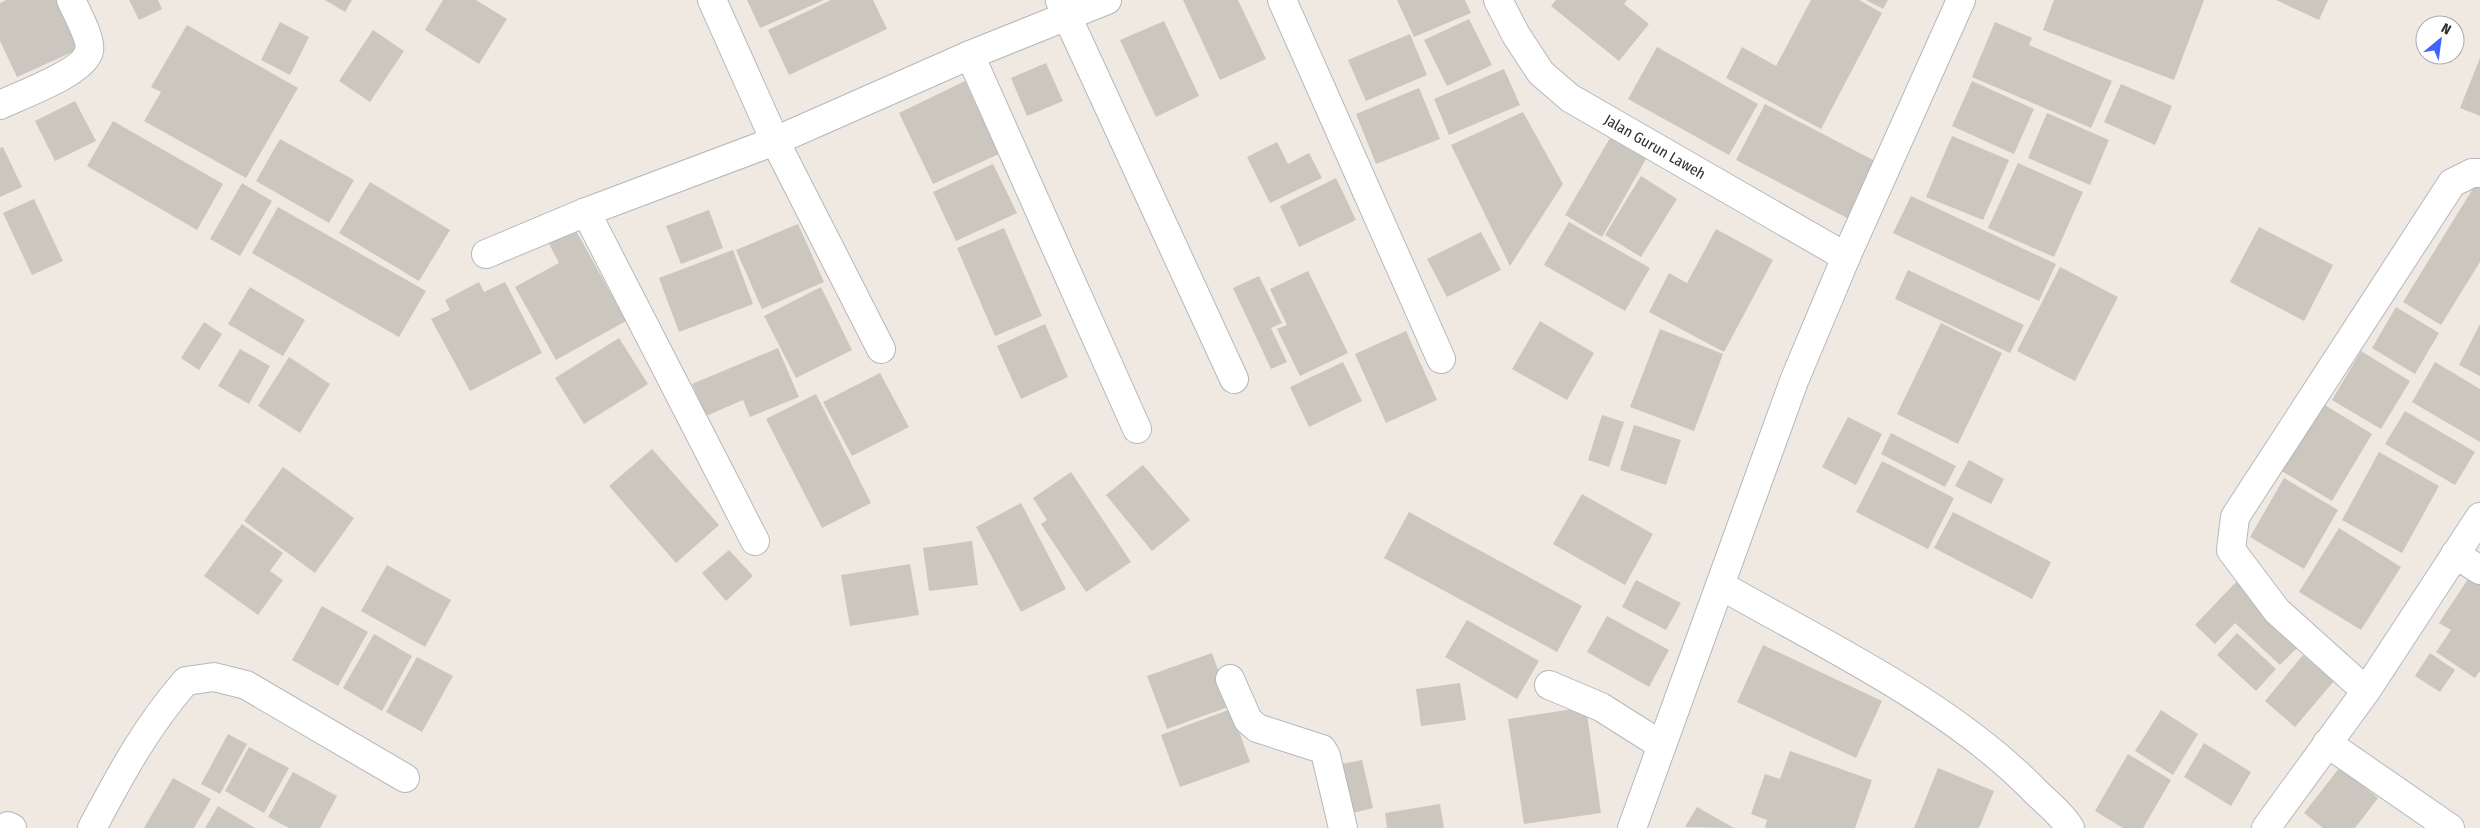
<svg xmlns="http://www.w3.org/2000/svg" width="2480" height="828" font-family="'Fira Sans Condensed',sans-serif">
<rect width="100%" height="100%" fill="#efe9e1"/>
<g fill="#cbc7bf">
<polygon points="6,0 56,0 79,49 17,77 0,41 0,3"/>
<polygon points="129,0 158,0 162,9 139,20"/>
<polygon points="325,0 352,0 345,12"/>
<polygon points="443,0 476,0 507,19 479,64 425,30"/>
<polygon points="747,0 824,0 760,28"/>
<polygon points="831,0 873,0 887,29 789,75 768,30"/>
<polygon points="1183,0 1238,0 1266,59 1220,80"/>
<polygon points="1397,0 1465,0 1471,13 1414,37"/>
<polygon points="1556,0 1627,0 1624,4 1649,24 1619,61 1551,6"/>
<polygon points="1811,0 1859,0 1882,13 1821,129 1726,78 1742,47 1776,66"/>
<polygon points="1866,0 1888,0 1883,9"/>
<polygon points="2054,0 2204,0 2174,80 2043,30"/>
<polygon points="2276,0 2328,0 2319,20"/>
<polygon points="1469,19 1492,65 1447,86 1424,40"/>
<polygon points="1164,21 1199,96 1156,117 1120,40"/>
<polygon points="280,22 309,37 290,75 261,60"/>
<polygon points="1995,22 2032,38 2029,45 2112,81 2091,128 1972,77"/>
<polygon points="187,25 298,88 246,178 144,121 161,92 151,87"/>
<polygon points="373,30 404,51 370,102 339,81"/>
<polygon points="1410,34 1427,75 1366,101 1348,60"/>
<polygon points="1657,47 1758,104 1729,155 1628,99"/>
<polygon points="2480,58 2480,116 2460,108"/>
<polygon points="1046,63 1063,101 1027,116 1011,78"/>
<polygon points="1504,69 1520,105 1449,135 1434,99"/>
<polygon points="965,81 999,154 933,184 899,113"/>
<polygon points="1972,81 2034,109 2014,154 1952,126"/>
<polygon points="2121,84 2172,106 2155,145 2104,122"/>
<polygon points="1419,88 1440,139 1376,164 1356,114"/>
<polygon points="75,101 96,141 55,161 35,121"/>
<polygon points="1765,104 1877,162 1849,219 1736,160"/>
<polygon points="1523,112 1563,184 1510,266 1451,145"/>
<polygon points="2047,113 2109,140 2090,185 2028,158"/>
<polygon points="113,121 223,184 197,230 87,166"/>
<polygon points="1952,136 2009,160 1983,220 1926,197"/>
<polygon points="1610,138 1646,159 1602,237 1565,215"/>
<polygon points="280,139 354,180 329,223 256,181"/>
<polygon points="1277,142 1288,164 1309,153 1322,178 1270,203 1247,157"/>
<polygon points="3,147 22,187 0,197 0,148"/>
<polygon points="2018,163 2083,192 2054,257 1988,228"/>
<polygon points="993,164 1017,213 956,241 933,192"/>
<polygon points="1641,176 1677,199 1641,257 1605,235"/>
<polygon points="1336,178 1356,220 1299,247 1280,206"/>
<polygon points="370,182 450,230 419,281 339,233"/>
<polygon points="2477,182 2480,184 2480,262 2441,325 2403,302"/>
<polygon points="242,183 272,201 240,256 210,239"/>
<polygon points="1911,196 2056,264 2039,301 1893,233"/>
<polygon points="34,199 63,261 32,275 3,213"/>
<polygon points="278,207 426,291 399,337 252,253"/>
<polygon points="709,210 723,248 681,264 666,226"/>
<polygon points="1569,222 1650,268 1625,311 1544,265"/>
<polygon points="798,224 824,282 762,309 736,250"/>
<polygon points="574,227 626,321 556,360 515,287 559,263 548,242"/>
<polygon points="2259,227 2333,265 2304,321 2230,282"/>
<polygon points="1004,228 1042,316 995,336 957,248"/>
<polygon points="1716,229 1773,260 1724,352 1649,312 1669,273 1687,283"/>
<polygon points="1481,232 1501,270 1447,297 1427,259"/>
<polygon points="733,250 753,304 679,332 659,278"/>
<polygon points="2060,267 2118,297 2075,381 2017,351"/>
<polygon points="1908,270 2024,325 2010,353 1895,299"/>
<polygon points="1308,271 1348,353 1300,376 1277,329 1287,325 1270,289"/>
<polygon points="1259,276 1282,323 1271,328 1287,362 1271,369 1233,288"/>
<polygon points="479,282 484,292 505,282 542,353 470,391 431,319 450,310 445,300"/>
<polygon points="250,287 305,320 283,356 228,324"/>
<polygon points="821,287 852,350 796,378 764,316"/>
<polygon points="2396,307 2439,333 2415,374 2372,348"/>
<polygon points="1540,321 1594,353 1567,400 1512,369"/>
<polygon points="204,322 222,334 199,370 181,358"/>
<polygon points="1941,323 2002,353 1958,444 1897,414"/>
<polygon points="1045,324 1068,377 1021,399 997,346"/>
<polygon points="2480,324 2480,376 2459,365"/>
<polygon points="1660,329 1723,354 1694,431 1630,407"/>
<polygon points="1406,331 1437,400 1386,423 1355,354"/>
<polygon points="619,338 648,384 584,424 555,378"/>
<polygon points="778,348 799,397 750,417 743,400 706,416 692,384"/>
<polygon points="240,349 270,366 249,404 218,386"/>
<polygon points="2361,351 2410,381 2381,429 2332,400"/>
<polygon points="289,357 330,384 300,433 258,406"/>
<polygon points="1343,362 1362,401 1309,427 1290,387"/>
<polygon points="2435,362 2480,389 2480,442 2412,402"/>
<polygon points="880,373 909,427 852,456 823,402"/>
<polygon points="816,394 871,503 822,528 766,419"/>
<polygon points="2320,402 2372,434 2332,501 2280,470"/>
<polygon points="2405,411 2475,452 2455,485 2385,444"/>
<polygon points="1602,415 1624,422 1609,467 1588,460"/>
<polygon points="1848,417 1882,434 1856,485 1822,467"/>
<polygon points="1634,425 1681,440 1666,485 1620,470"/>
<polygon points="1891,433 1956,466 1945,487 1881,454"/>
<polygon points="652,449 719,525 676,563 609,486"/>
<polygon points="2379,452 2439,486 2402,553 2342,520"/>
<polygon points="1969,460 2004,479 1991,504 1955,486"/>
<polygon points="1882,461 1954,498 1928,549 1856,512"/>
<polygon points="1143,465 1190,520 1152,551 1106,495"/>
<polygon points="283,467 354,518 315,573 244,521"/>
<polygon points="1071,472 1131,562 1086,592 1041,524 1047,520 1033,498"/>
<polygon points="2284,478 2338,510 2304,569 2250,537"/>
<polygon points="1582,494 1653,534 1625,585 1553,544"/>
<polygon points="1021,503 1066,589 1021,612 976,527"/>
<polygon points="1409,512 1582,606 1557,652 1384,558"/>
<polygon points="1953,512 2051,562 2032,599 1934,548"/>
<polygon points="242,524 283,553 270,571 283,580 258,615 204,576"/>
<polygon points="2339,528 2401,567 2361,630 2299,592"/>
<polygon points="972,541 978,585 929,591 923,548"/>
<polygon points="729,550 753,576 726,601 702,573"/>
<polygon points="910,564 919,615 850,626 841,575"/>
<polygon points="387,565 451,600 425,647 361,611"/>
<polygon points="2470,576 2480,582 2480,671 2475,678 2436,652 2451,630 2439,623"/>
<polygon points="1636,580 1681,603 1666,630 1622,607"/>
<polygon points="2236,582 2301,644 2280,665 2235,623 2215,644 2195,625"/>
<polygon points="322,606 368,632 338,686 292,660"/>
<polygon points="1607,616 1669,650 1649,687 1587,652"/>
<polygon points="1467,620 1539,661 1517,699 1445,657"/>
<polygon points="2237,633 2276,669 2256,691 2217,655"/>
<polygon points="374,634 412,656 382,711 343,688"/>
<polygon points="1763,645 1882,701 1856,758 1737,702"/>
<polygon points="1212,653 1231,706 1167,729 1147,676"/>
<polygon points="2430,653 2455,670 2440,692 2415,676"/>
<polygon points="2303,655 2334,681 2295,727 2265,701"/>
<polygon points="417,657 453,676 422,732 386,712"/>
<polygon points="1460,683 1466,720 1421,726 1416,689"/>
<polygon points="1586,707 1601,813 1524,824 1508,719"/>
<polygon points="1231,709 1250,762 1180,787 1161,735"/>
<polygon points="2161,710 2198,734 2173,775 2135,751"/>
<polygon points="228,734 247,744 220,794 201,784"/>
<polygon points="2204,743 2251,772 2231,806 2184,777"/>
<polygon points="249,747 289,768 264,813 225,791"/>
<polygon points="1790,751 1872,780 1855,828 1765,828 1767,820 1751,814 1765,774 1780,779"/>
<polygon points="2128,754 2171,780 2143,828 2123,828 2095,811"/>
<polygon points="1362,760 1373,808 1353,813 1342,764"/>
<polygon points="2340,767 2378,798 2355,828 2323,828 2304,813"/>
<polygon points="1938,768 1994,791 1979,828 1914,828"/>
<polygon points="293,772 337,796 320,828 289,828 268,817"/>
<polygon points="173,778 211,799 194,828 144,828"/>
<polygon points="1440,804 1444,828 1387,828 1385,813"/>
<polygon points="218,806 255,828 205,828"/>
<polygon points="1697,807 1734,828 1685,827"/>
</g>
<g fill="none" stroke-linecap="round" stroke-linejoin="round">
<defs>
<g id="minor">
<polyline points="712,0 775,141 881,349"/>
<polyline points="1282,0 1441,359"/>
<path id="s1" d="M1498 0 1516 35 1541 73 1570 98 1846 257"/>
<polyline points="1060,1 1234,379"/>
<polyline points="970,55 1137,429"/>
<path d="M0 105C20 95 84 73 89 51 92 40 76 11 71 0"/>
<polyline points="586,212 755,541"/>
<polyline points="486,254 586,212 775,141 970,55 1107,0"/>
<polyline points="2455,554 2480,570"/>
<path d="M1720 585C1825 645 1952 705 2036 792 2047 803 2062 814 2070 828"/>
<polyline points="1230,679 1248,720 1257,728 1322,749 1326,756 1343,828"/>
<polyline points="1549,685 1601,707 1661,745"/>
<polyline points="2366,691 2277,611 2231,550 2235,517 2452,183 2472,173 2480,173"/>
<polyline points="2327,743 2450,828"/>
<polyline points="8,826 12,828"/>
<path d="M92 828C121 774 145 728 186 681L214 677 246 685 405 778"/>
<polyline points="1632,828 1794,381 1846,257 1961,0"/>
<polyline points="2266,828 2366,691 2480,517"/>
</g>
</defs>
<use href="#minor" stroke="#b4b7c1" stroke-width="30"/>
<use href="#minor" stroke="#fff" stroke-width="28"/>
</g>
<g text-anchor="middle" stroke-width="4" stroke-linejoin="round" paint-order="stroke">
<g font-size="15" fill="#2e2e2e" stroke="#fff">
<text dy="5" stroke="none"><textPath href="#s1" startOffset="221">Jalan Gurun Laweh</textPath></text>
</g>
</g>
<g transform="translate(2440 40) rotate(29)"><circle r="24" fill="#ffffff" stroke="#ababab"/>
<path d="M0-4L9 19L0 12L-9 19Z" fill="#4264fb"/>
<text y="-8" font-size="14" font-weight="bold" text-anchor="middle" fill="#2e2e2e">N</text>
</g>
</svg>
